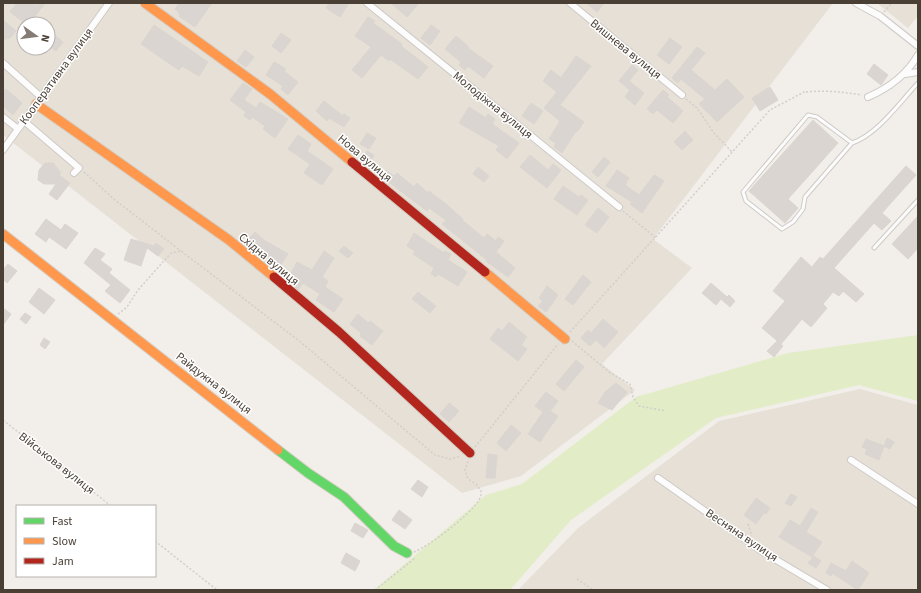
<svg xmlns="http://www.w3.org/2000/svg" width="921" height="593" font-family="'Source Sans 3',sans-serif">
<rect width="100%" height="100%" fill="#f2eeea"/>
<g fill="#e6e0d7" fill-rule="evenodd">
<path d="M3 3H833L653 239 692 268 602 364 635 390 521 476 462 493 3 135ZM24 24H48V48H24Z"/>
<polygon points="877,3 918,3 918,16 908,28"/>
<polygon points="860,389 918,405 918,590 518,590 578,528 719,421"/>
</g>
<polygon fill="#e2edc7" points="918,335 918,401 859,385 716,418 571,520 510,590 374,590 486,495 522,484 636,397 788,353"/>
<g fill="#dad5d1" stroke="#dad5cf">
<polygon points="17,3 26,3 29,5 32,3 35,6 37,3 45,3 34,18 41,24 26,24 10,12"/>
<polygon points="179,3 212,3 195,27 180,17 179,12 175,9"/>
<polygon points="329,3 349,3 340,17 326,8"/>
<polygon points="391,3 419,3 407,17"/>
<polygon points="586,3 604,3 597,12"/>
<polygon points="368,17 375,21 373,23 402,44 401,46 428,67 418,79 390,59 389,61 381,55 362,78 352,70 371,47 355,36"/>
<polygon points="3,20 16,31 10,38 3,40"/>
<polygon points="154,25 208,62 199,76 182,66 179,70 141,44"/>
<polygon points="431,25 440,31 430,45 421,38"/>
<polygon points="48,30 63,42 56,51 48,45"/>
<polygon points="281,33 291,40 281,53 272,46"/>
<polygon points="456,36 469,47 468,48 493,66 484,78 468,66 465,70 459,65 461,62 445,49"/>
<polygon points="670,38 682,47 669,64 657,55"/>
<polygon points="697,47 705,53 691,70 715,90 727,79 744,97 717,122 699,104 705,99 681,79 678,83 672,78"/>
<polygon points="245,50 254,57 246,67 237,61"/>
<polygon points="576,56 591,66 560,105 584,122 577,132 576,131 562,153 554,147 556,143 549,139 560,121 544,108 557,92 543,81 551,70 561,78"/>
<polygon points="274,62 286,69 284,71 298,82 288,95 281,89 283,86 266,75"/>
<polygon points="874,64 888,75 881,85 867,74"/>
<polygon points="632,65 638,70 629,81 644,93 635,105 625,97 630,90 619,81"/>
<polygon points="243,83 252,89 244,100 256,108 260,102 288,119 275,138 263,129 265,126 252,117 250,120 244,116 246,112 230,100"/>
<polygon points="770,87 778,100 760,111 752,98"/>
<polygon points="6,89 22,103 13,115 3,106 3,92"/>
<polygon points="663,90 669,95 667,97 683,111 673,123 657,110 653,114 647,109"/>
<polygon points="324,101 343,116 344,114 350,118 344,127 329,118 327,121 316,111"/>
<polygon points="531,103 543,111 534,124 522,116"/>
<polygon points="469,107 486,118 488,114 495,119 492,124 519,143 507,159 496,150 499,146 459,123"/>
<polygon points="813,120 838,143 788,199 798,208 785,223 749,191"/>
<polygon points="685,131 693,140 682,150 674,142"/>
<polygon points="367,133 376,138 369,149 360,144"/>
<polygon points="298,135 311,144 307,151 333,169 322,185 304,173 310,164 288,149"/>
<polygon points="367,151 374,155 369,165 361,160"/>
<polygon points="530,155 548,170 553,164 561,170 547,188 520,167"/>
<polygon points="604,157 610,162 598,177 592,172"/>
<polygon points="45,163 53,163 61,173 59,175 70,183 57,200 49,194 56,184 44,184 38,180 39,170"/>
<polygon points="906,166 916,175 882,213 891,221 882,230 874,223 834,268 864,294 856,302 843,291 839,296 833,292 823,304 827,308 811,327 802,319 781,344 762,328 785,301 773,291 801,257 812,267 820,257 823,259"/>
<polygon points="478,167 489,176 484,182 473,174"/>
<polygon points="386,170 394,176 397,173 414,187 417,183 428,193 429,191 446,204 463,219 462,220 484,238 487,234 496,241 498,237 504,241 496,252 515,268 508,277 486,261 487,260 442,224 446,220 429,208 427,211 382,177"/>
<polygon points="617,170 629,178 625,185 639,195 654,175 664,181 642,213 630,204 632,202 606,186"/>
<polygon points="563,186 579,197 581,195 588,200 577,215 554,199"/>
<polygon points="598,208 609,217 597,233 585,225"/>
<polygon points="918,216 918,248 908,259 892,244"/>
<polygon points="46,219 61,230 65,224 78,233 66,249 49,237 46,242 35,234"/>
<polygon points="255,232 264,240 288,254 278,269 272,265 274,262 252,247 250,250 244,244"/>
<polygon points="414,233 444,253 445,251 451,254 448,260 467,272 458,286 438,274 436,277 431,274 434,268 413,254 415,251 407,246"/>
<polygon points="131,239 154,246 156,243 164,249 158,256 147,248 141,266 124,260"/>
<polygon points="344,246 353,253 348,258 339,251"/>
<polygon points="95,248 105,254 100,260 112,269 109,273 130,290 120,303 105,291 111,285 84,263"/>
<polygon points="324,251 334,258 322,277 328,281 325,287 343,299 334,312 316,300 320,294 303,283 298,290 293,285 298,278 291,273 297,262 312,270"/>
<polygon points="8,264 17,271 7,283 3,279 3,270"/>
<polygon points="583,275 591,282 573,305 565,299"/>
<polygon points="711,283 727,297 729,295 735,301 730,307 721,299 716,305 702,293"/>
<polygon points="547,286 558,295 546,312 538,306 543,301 539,298"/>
<polygon points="39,288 55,300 44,314 29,302"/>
<polygon points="418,292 436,306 430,313 412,299"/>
<polygon points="3,308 11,314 3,325"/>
<polygon points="25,313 31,317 26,324 20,319"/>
<polygon points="358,314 368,323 370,321 383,331 372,345 360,336 361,333 350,324"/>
<polygon points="603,319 618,332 604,348 596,340 590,346 581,338 588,330 591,333"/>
<polygon points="509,322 527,337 521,345 527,349 518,361 490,339 498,328 502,331"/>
<polygon points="44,338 50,342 45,349 40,345"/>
<polygon points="777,341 783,346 774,357 767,351"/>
<polygon points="576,360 584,367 564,391 556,384"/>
<polygon points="616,383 627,392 612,410 598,403 605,392"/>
<polygon points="546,392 558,401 550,411 558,416 540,442 528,434 543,412 535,406"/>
<polygon points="449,403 459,411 449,422 440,414"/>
<polygon points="511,425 521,433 506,451 497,443"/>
<polygon points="887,438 894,442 890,449 884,446"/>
<polygon points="866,439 884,446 879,460 865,454 867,449 862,447"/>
<polygon points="488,454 497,455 495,478 486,478"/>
<polygon points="418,480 428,487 422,497 411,489"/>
<polygon points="791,494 797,497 791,506 785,503"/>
<polygon points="756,498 770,508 766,514 764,513 756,524 744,515"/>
<polygon points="811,508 818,512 806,532 822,542 812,557 779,537 790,520 800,526"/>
<polygon points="399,510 412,520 405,529 392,520"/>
<polygon points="355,523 368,530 363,538 351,531"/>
<polygon points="346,553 360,561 355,571 341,563"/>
<polygon points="814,556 821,561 816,568 808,563"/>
<polygon points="852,561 869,573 858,590 832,573 831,576 826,573 831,563 846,571"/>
</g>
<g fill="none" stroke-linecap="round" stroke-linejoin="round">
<defs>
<g id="lane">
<path d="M852 143 805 197 803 209 793 222 782 229 746 201 743 192 808 115 817 117 852 143C877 135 900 102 918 83"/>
<polyline points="874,248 918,200"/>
</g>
<g id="street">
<polyline points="367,3 619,207"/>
<polyline points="570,3 682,95"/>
<polyline points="856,3 880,16 918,46"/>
<polyline points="3,63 41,97"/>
<polyline points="905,74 918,72"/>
<path d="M868 97C889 88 907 74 918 55"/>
<polyline points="3,117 18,129"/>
<polyline points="24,121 79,168 74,173"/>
<polyline points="3,150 109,3"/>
<polyline points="851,460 918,504"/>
<polyline points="658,478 763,552 827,590"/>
</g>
<polyline id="fast" points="278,450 308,473 344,497 394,546 407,553"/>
<g id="slow">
<polyline points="145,3 270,94 352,162"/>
<polyline points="36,104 229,240 274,277"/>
<polyline points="3,234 278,450"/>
<polyline points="485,272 565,339"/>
</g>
<g id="jam">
<polyline points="352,162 485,272"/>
<polyline points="274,277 339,332 470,453"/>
</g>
</defs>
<use href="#lane" stroke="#cecac6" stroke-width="5"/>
<use href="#street" stroke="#cecac6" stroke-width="8"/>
<use href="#fast" stroke="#d3ccc1" stroke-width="11"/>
<use href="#slow" stroke="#d3ccc1" stroke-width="11"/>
<use href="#jam" stroke="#d3ccc1" stroke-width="11"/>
<g stroke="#d2ceca" stroke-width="1.5" stroke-dasharray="2 2" stroke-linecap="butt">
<polyline points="884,12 892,3"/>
<path d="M806 92C826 90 843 92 862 95"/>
<polyline points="686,99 697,108 714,133 732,152"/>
<polyline points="84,172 115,200 181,251"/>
<polyline points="623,211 656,238"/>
<polyline points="118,314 127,307 138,290 171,253 181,251 298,340 435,455 450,459 461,456"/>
<polyline points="570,332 770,110 806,91"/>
<polyline points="572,341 609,372 630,384 633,397 639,406 666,411"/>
<polyline points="3,420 111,506"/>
<polyline points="475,447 558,344"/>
<polyline points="748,524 752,536"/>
<polyline points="155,541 217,590"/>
<path d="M414 552C431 545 470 515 479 500 481 497 481 494 481 491L476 484 468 479 465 470 468 461"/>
<polyline points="577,579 593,590"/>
<polyline points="375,590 414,559 412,558"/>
</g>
<use href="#lane" stroke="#fdfcfc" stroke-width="3"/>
<use href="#street" stroke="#fdfcfc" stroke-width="6"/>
<use href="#fast" stroke="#63d668" stroke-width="9"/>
<use href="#slow" stroke="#ff974d" stroke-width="9"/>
<use href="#jam" stroke="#b3261e" stroke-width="9"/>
</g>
<g text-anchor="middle" stroke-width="3" stroke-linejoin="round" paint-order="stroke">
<g font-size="12" fill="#493f35" stroke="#fff">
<text transform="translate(626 49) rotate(39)" y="4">Вишнева вулиця</text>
<text transform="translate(56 76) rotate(-54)" y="4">Кооперативна вулиця</text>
<text transform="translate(493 105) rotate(39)" y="4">Молодіжна вулиця</text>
<text transform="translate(365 158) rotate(40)" y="4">Нова вулиця</text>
<text transform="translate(269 259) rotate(40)" y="4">Східна вулиця</text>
<text transform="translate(214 383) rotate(38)" y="4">Райдужна вулиця</text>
<text transform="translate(57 463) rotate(38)" y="4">Військова вулиця</text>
<text transform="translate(742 535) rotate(34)" y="4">Весняна вулиця</text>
</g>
</g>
<rect width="921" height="593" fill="none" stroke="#493f35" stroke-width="8"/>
<rect x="16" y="505" width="140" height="72" fill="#ffffff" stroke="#b6b2ae"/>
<rect x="24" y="518" width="20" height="6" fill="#63d668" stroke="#b6b2ae"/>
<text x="52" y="525" font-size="12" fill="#493f35">Fast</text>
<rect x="24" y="538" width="20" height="6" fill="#ff974d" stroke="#b6b2ae"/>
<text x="52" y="545" font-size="12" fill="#493f35">Slow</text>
<rect x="24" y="558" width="20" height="6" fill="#b3261e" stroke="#b6b2ae"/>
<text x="52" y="565" font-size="12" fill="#493f35">Jam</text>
<g transform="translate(36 36) rotate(104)"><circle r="19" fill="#ffffff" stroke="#b6b2ae"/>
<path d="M0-3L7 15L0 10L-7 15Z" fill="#847c74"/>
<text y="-6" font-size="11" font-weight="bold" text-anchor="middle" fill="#493f35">N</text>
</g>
</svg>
